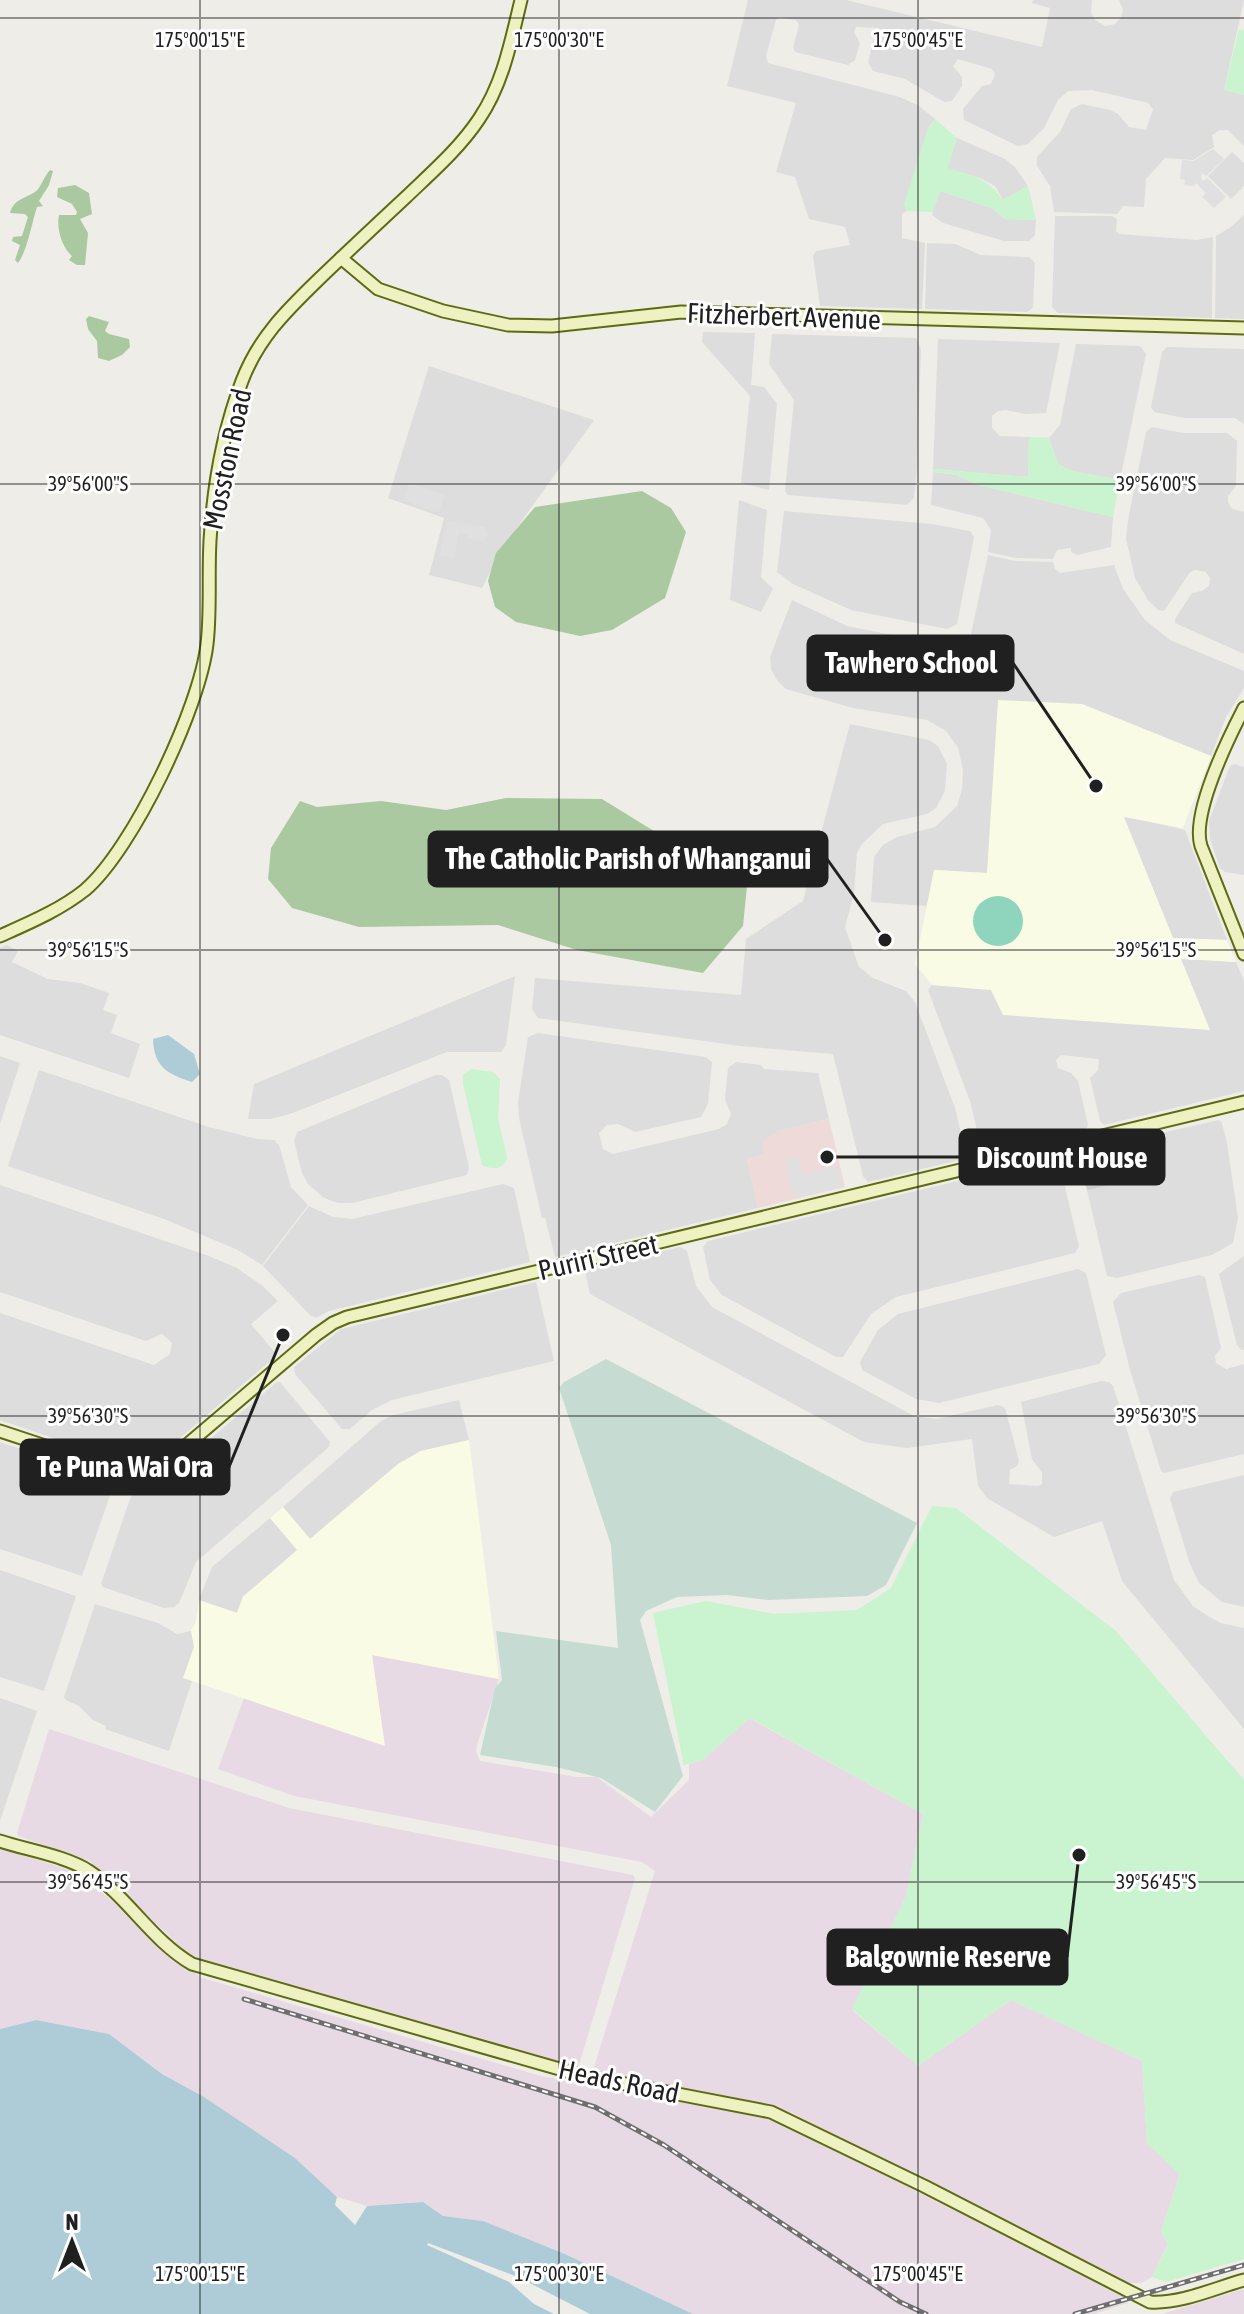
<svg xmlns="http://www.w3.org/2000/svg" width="1244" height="2314" font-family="'Asap Condensed',sans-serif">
<rect width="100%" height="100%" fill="#efede7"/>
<g fill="#ddd">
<polygon points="748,0 846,0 1042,47 1050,8 1032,3 1033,0 1092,0 1091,12 1095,20 1105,26 1115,24 1121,17 1123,10 1119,0 1244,0 1224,90 1244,95 1244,146 1228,130 1220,130 1212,135 1214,147 1193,160 1165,158 1146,179 1144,207 1123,206 1117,214 1054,212 1050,186 1037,166 1037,157 1060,132 1071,109 1082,104 1110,110 1118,114 1129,127 1146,130 1153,109 1148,103 1092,90 1068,91 1058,100 1044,128 1028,144 1018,146 964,120 963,109 982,86 991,84 995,74 992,69 958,59 953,66 962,77 962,86 952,101 944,102 905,79 873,71 868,62 874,38 881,34 879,28 856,27 854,32 860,43 855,60 848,65 795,52 793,48 799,25 796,20 780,17 776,20 766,56 768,63 900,97 919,106 935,119 928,128 906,211 902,214 902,238 925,243 922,309 820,306 813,256 816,251 850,245 845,227 809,219 795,177 776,172 796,103 727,86"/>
<polygon points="957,138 1005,159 1015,167 1028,186 1003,200 995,186 982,179 947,168"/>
<polygon points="1232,152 1244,163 1244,186 1231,199 1208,176"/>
<polygon points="940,191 992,208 1005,219 1036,220 1035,235 1029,241 1004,241 943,223 932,215"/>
<polygon points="1244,215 1244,319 1215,318 1216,236 1231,227"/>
<polygon points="1055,216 1112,216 1117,219 1116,231 1119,234 1197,240 1213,237 1212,318 1058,313 1052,307"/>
<polygon points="927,243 955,244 981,255 1029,257 1035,263 1033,308 1027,312 925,309"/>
<polygon points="703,332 755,333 751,385 764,387 777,404 769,490 741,483 750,396 702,342"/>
<polygon points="772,334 916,338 921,349 917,466 914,498 907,505 788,495 785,491 794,400 769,364"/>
<polygon points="938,339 1060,343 1046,413 1025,414 1006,410 998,411 992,416 992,428 1000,436 1029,437 1028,477 933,469"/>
<polygon points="1076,344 1140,346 1146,354 1120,480 1072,471 1058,464 1049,438 1060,425"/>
<polygon points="1167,347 1244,349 1244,424 1235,418 1184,418 1154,412 1151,407 1162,352"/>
<polygon points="429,366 594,420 503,547 482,588 429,575 444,518 388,498"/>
<polygon points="1152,427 1183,433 1227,433 1237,441 1236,486 1228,496 1228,502 1232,509 1244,512 1244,654 1175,623 1175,619 1192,593 1202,591 1209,586 1210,578 1206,572 1195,570 1190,572 1164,611 1158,610 1148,600 1135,578 1126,539 1128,520 1146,432"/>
<polygon points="933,472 957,475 978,485 1113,517 1111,547 1077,555 1071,552 1071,548 1057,550 1053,559 1016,558 988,552 991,530 983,518 931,505"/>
<polygon points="739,500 767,510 761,577 773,589 761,612 730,600"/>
<polygon points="784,511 932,524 970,531 974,537 957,624 947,629 851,610 793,584 777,572"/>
<polygon points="988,555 1015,561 1053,562 1055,569 1060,573 1114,565 1123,589 1145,620 1170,640 1244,671 1244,688 1226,717 1211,756 1082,704 987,873 934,870 927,906 871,902 874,857 883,845 897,837 935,827 957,806 962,789 963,770 958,748 946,731 927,720 853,708 786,689 777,680 771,669 770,657 792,600 847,626 964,649 969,643"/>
<polygon points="850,724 929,740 938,746 947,764 945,791 936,808 927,814 883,824 862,844 857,853 854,894 845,927 859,967 873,978 906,991 915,1002 955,1108 966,1154 964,1159 868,1182 863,1176 833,1054 740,1046 538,1018 532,1009 535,978 741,995 746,939 803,901"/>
<polygon points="1234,764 1244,767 1244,875 1225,872 1220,868 1210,839 1209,821 1230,766"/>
<polygon points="1123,816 1185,830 1227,940 1173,938"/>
<polygon points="7,945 18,951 12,962 48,979 80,983 109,993 103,1010 117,1015 111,1033 140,1044 129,1078 0,1035 0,948"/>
<polygon points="1180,958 1236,962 1244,981 1244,1091 1104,1125 1100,1121 1090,1078 1098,1070 1099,1059 1061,1055 1056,1060 1058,1068 1071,1073 1078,1081 1088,1125 1086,1129 986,1153 982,1151 970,1101 928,990 932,985 991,990 1210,1030"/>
<polygon points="515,976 506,1045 501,1052 447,1052 290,1114 270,1119 248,1119 254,1084"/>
<polygon points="538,1033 706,1057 712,1062 708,1104 701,1117 635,1132 618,1124 607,1125 599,1133 603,1149 613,1154 719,1129 727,1124 731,1114 725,1099 728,1068 736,1062 761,1065 764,1069 818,1073 829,1119 778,1131 765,1154 747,1159 758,1208 555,1257 545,1218 542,1218 519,1118 518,1103 527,1043 528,1037"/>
<polygon points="0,1056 20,1063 0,1124"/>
<polygon points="39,1070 209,1127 257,1139 274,1140 279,1145 291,1187 308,1205 262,1265 238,1250 164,1219 8,1166"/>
<polygon points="435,1075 442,1075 449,1080 469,1167 467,1175 352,1203 338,1203 324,1198 308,1184 302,1173 294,1141 297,1132"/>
<polygon points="1219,1120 1222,1123 1227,1143 1238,1218 1233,1243 1212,1255 1117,1278 1107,1276 1087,1190 1109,1184 1100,1147"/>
<polygon points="1053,1158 1059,1162 1079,1246 1075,1253 896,1297 871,1314 843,1357 836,1357 722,1295 710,1280 703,1247 708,1241"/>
<polygon points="503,1184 514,1188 530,1262 329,1311 316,1318 310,1315 263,1266 309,1206 333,1217 352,1219"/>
<polygon points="0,1185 209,1256 237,1268 263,1286 278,1301 251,1324 277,1355 167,1449 144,1460 118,1460 0,1420 0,1313 154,1365 170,1354 172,1343 162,1334 146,1341 0,1292"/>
<polygon points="680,1247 687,1251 696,1286 712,1307 914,1416 936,1419 998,1405 1005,1408 1019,1461 1017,1466 1010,1470 1009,1484 1038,1486 1042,1484 1042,1473 1032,1459 1021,1402 1101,1381 1109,1382 1113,1386 1174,1580 1193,1606 1206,1615 1221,1623 1244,1628 1244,1729 1122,1581 1102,1521 1054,1537 987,1498 978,1486 972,1439 907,1448 864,1442 590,1294 585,1270"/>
<polygon points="1244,1256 1244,1350 1242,1350 1237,1345 1219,1274"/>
<polygon points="1078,1269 1086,1273 1106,1355 1099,1364 939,1403 916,1399 862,1370 860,1362 878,1330 898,1314"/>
<polygon points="1199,1275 1205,1277 1221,1348 1215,1356 1216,1363 1226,1369 1244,1364 1244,1454 1164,1473 1161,1471 1130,1370 1113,1302 1121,1293"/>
<polygon points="536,1282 554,1361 392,1400 372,1410 350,1429 342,1429 295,1374 294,1367 341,1329"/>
<polygon points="277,1382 280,1382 330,1442 329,1447 196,1562 179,1603 174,1607 164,1608 103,1587 101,1584 134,1487 149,1491"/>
<polygon points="459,1400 469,1440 421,1451 398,1464 310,1539 283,1507 381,1421 393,1415"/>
<polygon points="0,1442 115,1481 82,1576 0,1549"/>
<polygon points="1244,1475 1244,1607 1222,1602 1199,1583 1190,1564 1170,1499 1173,1492"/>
<polygon points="270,1518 298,1550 243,1596 237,1613 199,1600 212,1567"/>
<polygon points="0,1570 76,1596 44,1691 0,1677"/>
<polygon points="95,1604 158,1623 177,1634 191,1631 194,1647 184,1677 192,1681 169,1751 105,1729 106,1726 93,1720 79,1706 66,1700 64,1697"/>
<polygon points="0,1698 37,1711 0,1821"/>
</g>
<polygon fill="#eedad9" points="829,1119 845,1187 758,1208 747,1159 764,1154 762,1142 778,1131"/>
<g fill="#e7dae4">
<polygon points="372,1655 499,1679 477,1745 476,1751 480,1761 577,1777 597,1777 651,1817 689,1780 689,1764 704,1759 749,1718 923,1814 906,1896 852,2010 918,2066 1011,2000 1142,2061 1147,2143 1180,2174 1161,2231 1168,2244 1152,2277 1141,2283 1122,2283 792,2113 747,2100 597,2072 594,2067 655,1871 642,1862 294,1796 218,1769 244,1698 384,1745"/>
<polygon points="49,1729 289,1808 633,1875 635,1878 579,2065 575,2067 199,1959 184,1950 90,1861 18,1836 17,1833"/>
<polygon points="0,1848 79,1873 113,1902 166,1955 202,1978 541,2076 768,2117 1122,2294 1128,2303 1094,2314 693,2314 565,2254 483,2221 443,2216 423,2202 367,2206 337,2197 295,2158 204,2097 162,2074 109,2034 36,2020 0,2029"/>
<polygon points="1244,2289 1244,2314 1163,2314 1165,2313"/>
</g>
<g fill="#fafbe4">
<polygon points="998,700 1082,704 1211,756 1183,828 1124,817 1173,938 1227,940 1236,962 1181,959 1210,1030 1003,1015 991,990 932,985 915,964 934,870 987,873"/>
<polygon points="469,1440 499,1679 372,1655 385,1746 183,1678 194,1647 191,1631 196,1621 199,1600 237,1613 243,1597 297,1550 270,1518 283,1507 310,1539 398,1464 421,1451"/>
</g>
<polygon fill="#cecece" points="1100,1147 1109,1185 1087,1190 1079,1156 1085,1151"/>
<g fill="#abc9a1">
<path d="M50 170 53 171 49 185 39 201 43 206 37 207C32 222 27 252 18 263L15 260 20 245 12 241 13 237 22 236 28 217 25 214 10 213C14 199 24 199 35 192 41 188 44 176 50 170Z"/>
<path d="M75 185 89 193 92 214 80 219 88 233 85 265H77L69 260 72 256C62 248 56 228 59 215H76L77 212 72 204 57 197 58 188Z"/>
<polygon points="89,316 109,322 105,331 109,334 129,339 130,347 122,355 109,361 98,358 97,341 88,329 86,319"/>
<polygon points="642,491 671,508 686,532 665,598 612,630 580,636 516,622 495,607 488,581 496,553 535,507"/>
<polygon points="506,798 602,799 675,844 734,862 747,886 743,926 703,973 577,950 498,925 359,927 292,908 268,879 271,848 300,801 317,807 381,801 446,810"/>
</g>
<polygon fill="#c6dbd2" points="606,1359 917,1523 886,1585 867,1596 768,1600 727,1595 677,1597 646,1611 640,1620 683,1776 655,1812 601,1778 556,1767 480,1755 495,1688 502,1680 496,1631 618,1648 611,1545 559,1388 564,1382"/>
<g fill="#caf3cf">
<polygon points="1239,29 1244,31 1244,95 1224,90"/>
<path d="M935 119 957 138 948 168C971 175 989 179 1003 200L1028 186 1036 220 1005 219 992 208 940 191 933 212 906 211 904 204 927 131Z"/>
<polygon points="1029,437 1049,438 1058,464 1072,471 1120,480 1113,517 978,485 957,475 933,472 933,469 1028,477"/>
<path d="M471 1069 493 1072 500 1079 498 1118 507 1157C505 1170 493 1170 482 1165L463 1084V1075Z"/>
<polygon points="932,1506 956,1508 1116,1631 1244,1780 1244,2259 1166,2282 1152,2277 1168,2245 1161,2231 1180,2175 1147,2143 1142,2061 1011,2000 918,2066 852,2009 906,1896 923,1814 750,1718 704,1759 684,1765 653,1613 706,1601 775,1614 857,1610 891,1588"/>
</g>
<circle fill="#8fd4bc" cx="998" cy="921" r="25"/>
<g fill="#e0e0e0">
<polygon points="1213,149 1224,159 1206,176 1202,173 1201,177 1203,181 1207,178 1226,197 1214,208 1202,197 1206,193 1196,183 1194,186 1184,185 1185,180 1180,179 1182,160 1193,161"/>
<polygon points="409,483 445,495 439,513 403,500"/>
<polygon points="447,521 485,527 488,536 483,541 468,538 467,534 460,533 457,538 455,558 439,556"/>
<polygon points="799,1158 803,1174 838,1166 842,1187 794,1198 785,1161"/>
</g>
<g fill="#adccd7">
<path d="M168 1035 194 1054 200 1074 192 1082C167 1074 154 1067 153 1039Z"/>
<polygon points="36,2020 109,2034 162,2074 204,2097 295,2158 337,2197 335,2205 355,2225 367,2206 423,2202 443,2216 483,2221 565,2254 693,2314 590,2314 518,2277 428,2243 427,2245 509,2282 534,2304 554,2314 0,2314 0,2029"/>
</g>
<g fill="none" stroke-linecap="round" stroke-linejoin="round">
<defs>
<g id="secondary">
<polyline points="341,258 378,289 443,311 508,325 552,326 681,312 1244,328"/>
<path d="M1244 708C1228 739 1191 814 1201 846L1244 954"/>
<path d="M0 936C29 923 60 910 85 890 133 849 200 707 207 644 211 610 208 576 210 541 213 489 223 431 242 381 258 339 285 312 317 281 346 253 375 226 405 198 431 173 459 149 479 119 503 84 511 41 521 0"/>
<polyline points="0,1431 118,1470 147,1470 168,1461 316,1335 333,1323 347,1317 1244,1102"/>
<path d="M0 1841C27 1850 66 1856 89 1871 128 1897 152 1941 192 1964L584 2076 771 2112 924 2186 1150 2302C1181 2304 1215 2288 1244 2280"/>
</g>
</defs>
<use href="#secondary" stroke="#5e6b12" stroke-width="15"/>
<use href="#secondary" stroke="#eef2c2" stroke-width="11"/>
<defs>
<g id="rail">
<polyline points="244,1999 595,2107 664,2145 900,2302 926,2314"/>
<polyline points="1075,2314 1244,2265"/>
</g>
</defs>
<use href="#rail" stroke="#6e6e6e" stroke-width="5"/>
<use href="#rail" stroke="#fff" stroke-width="2" stroke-dasharray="6" stroke-linecap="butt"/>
</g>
<path fill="none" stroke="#202020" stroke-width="2" stroke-opacity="0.45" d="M200 0V2314M559 0V2314M918 0V2314M0 18H1244M0 484H1244M0 950H1244M0 1416H1244M0 1882H1244"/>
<g text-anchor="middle" stroke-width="6" stroke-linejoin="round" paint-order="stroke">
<g font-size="28" fill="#202020" stroke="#fff">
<text transform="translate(784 316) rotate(2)" y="10">Fitzherbert Avenue</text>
<text transform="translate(227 459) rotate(-78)" y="10">Mosston Road</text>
<text transform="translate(598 1257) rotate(-13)" y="10">Puriri Street</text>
<text transform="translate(619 2081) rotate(12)" y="10">Heads Road</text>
</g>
</g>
<g font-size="20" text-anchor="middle" fill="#202020" stroke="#fff" stroke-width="6" stroke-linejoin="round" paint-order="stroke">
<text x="200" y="47">175°00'15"E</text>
<text x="559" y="47">175°00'30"E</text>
<text x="918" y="47">175°00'45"E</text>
<text x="88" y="491">39°56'00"S</text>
<text x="1156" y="491">39°56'00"S</text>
<text x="88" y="957">39°56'15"S</text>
<text x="1156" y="957">39°56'15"S</text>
<text x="88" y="1423">39°56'30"S</text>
<text x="1156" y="1423">39°56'30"S</text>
<text x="88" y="1889">39°56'45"S</text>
<text x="1156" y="1889">39°56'45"S</text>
<text x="200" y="2281">175°00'15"E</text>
<text x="559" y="2281">175°00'30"E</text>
<text x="918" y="2281">175°00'45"E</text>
</g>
<path fill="none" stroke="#202020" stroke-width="3" d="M1096 786L1013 663M885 940L827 859M827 1157L960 1157M283 1335L229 1467M1079 1855L1067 1957"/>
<g fill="#202020" stroke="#fff" stroke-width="3">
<circle cx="1096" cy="786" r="8"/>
<circle cx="885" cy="940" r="8"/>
<circle cx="827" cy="1157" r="8"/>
<circle cx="283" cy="1335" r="8"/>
<circle cx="1079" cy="1855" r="8"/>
</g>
<g fill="#202020" stroke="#202020" stroke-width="3">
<rect x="808" y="636" width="205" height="54" rx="8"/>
<rect x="429" y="832" width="398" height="54" rx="8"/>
<rect x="960" y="1130" width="204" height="54" rx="8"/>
<rect x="21" y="1440" width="208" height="54" rx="8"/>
<rect x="828" y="1930" width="239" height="54" rx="8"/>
</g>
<g font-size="30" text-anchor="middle" font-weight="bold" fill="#fff">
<text x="911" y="673">Tawhero School</text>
<text x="628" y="869">The Catholic Parish of Whanganui</text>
<text x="1062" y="1168">Discount House</text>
<text x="125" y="1477">Te Puna Wai Ora</text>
<text x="948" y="1967">Balgownie Reserve</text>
</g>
<g transform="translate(72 2242)" stroke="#ffffff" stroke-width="6" paint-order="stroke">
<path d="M0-6L14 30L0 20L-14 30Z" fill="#202020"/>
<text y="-12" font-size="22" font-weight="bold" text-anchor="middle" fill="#202020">N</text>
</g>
</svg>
